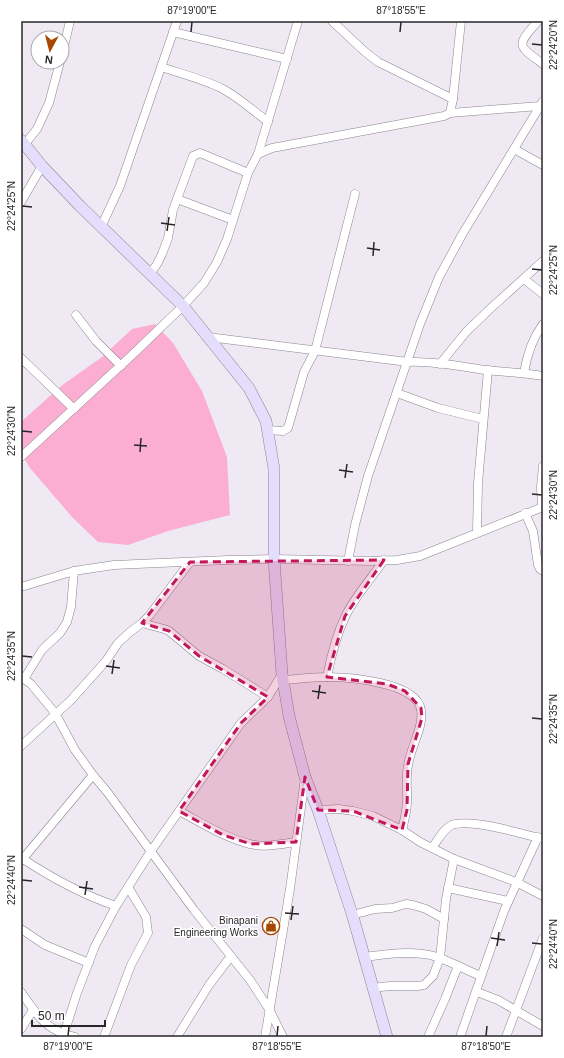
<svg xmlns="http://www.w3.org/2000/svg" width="564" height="1058" font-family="Arial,sans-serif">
<rect width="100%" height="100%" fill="#efe9f4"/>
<polygon fill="#fbaed2" points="155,324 173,343 202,391 227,457 230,515 168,531 128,545 98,542 72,517 30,468 21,453 21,422 61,386 102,357 132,329"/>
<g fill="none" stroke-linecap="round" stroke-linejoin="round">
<defs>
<g id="street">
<polyline points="332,21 364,51 378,62 453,99"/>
<path d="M538 21C516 46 517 45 543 64"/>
<polyline points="173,32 287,59"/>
<polyline points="62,55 70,21"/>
<path d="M161 67C182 74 203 79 223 89 239 98 254 111 268 122"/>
<polyline points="450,113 540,106"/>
<polyline points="25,144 37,129 49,103 60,62"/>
<polyline points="514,149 543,165"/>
<polyline points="258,154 298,21"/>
<polyline points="177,199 233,220"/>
<polyline points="21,202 42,166"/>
<polyline points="101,227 120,186 177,21"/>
<polyline points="150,274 157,264 162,254 168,238 173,210 193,156 200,153 205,155 248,173"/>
<polyline points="524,279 543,294"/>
<polyline points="76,315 96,341 121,366"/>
<path d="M208 337 408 362C433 361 459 366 485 370 504 372 524 373 543 376"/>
<polyline points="21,358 74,409"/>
<polyline points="440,364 466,332 492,307 543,261"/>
<path d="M524 373C527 354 532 339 543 324"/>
<polyline points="397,393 438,408 483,419"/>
<polyline points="267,430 283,431 288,428 304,372 315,351 355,194"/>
<polyline points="21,457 131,356 183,306 204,283 217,262 227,239 248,173 258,154 272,148 444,116 450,113 453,99 461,21"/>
<polyline points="542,507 541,487 543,466"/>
<polyline points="525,513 533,531 538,565 540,569 543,571"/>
<polyline points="477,532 478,483 488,370"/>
<polyline points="348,561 355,525 368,476 420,324 439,277 463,233 543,101"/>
<polyline points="21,587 74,571 114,565 228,560 274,559 371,561 397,560 420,556 543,507"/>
<polyline points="142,623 164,629 169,631 199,656 223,669 268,697 282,674"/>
<polyline points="21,677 31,684 55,713 75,750 93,775 108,793 194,910 250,980 269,1009 283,1037"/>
<path d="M327 677C331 656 336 636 345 617 355 596 371 579 384 560"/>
<polyline points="24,679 42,650 60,633 67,622 71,607 74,571"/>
<path d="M283 680C298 679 312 677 326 677 348 677 417 682 421 710 424 727 410 748 408 766 406 775 407 784 407 793 408 806 405 818 402 830"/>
<polyline points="21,746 71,700 106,661 118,643 130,632 142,623 149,616 190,562"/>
<polyline points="318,810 339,809 353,811 373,816 402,830 420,842 454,859 516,882 543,896"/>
<path d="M179 811C202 823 225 838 250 844 265 848 281 844 296 842"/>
<path d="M432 848C438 840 443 829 452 825 470 818 523 834 543 839"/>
<path d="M23 859C52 878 83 895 116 906"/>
<polyline points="21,861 93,775"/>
<polyline points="448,888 508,901"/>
<polyline points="352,915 375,909 392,908 406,904 413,905 426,909 444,919"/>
<polyline points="21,929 45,945 89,963"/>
<path d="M364 957C383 955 403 951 423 954 443 956 462 969 481 976"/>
<polyline points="372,988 390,986 417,986 424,985 433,976 440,958 446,899 454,859"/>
<path d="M21 992C37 1015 46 1031 75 1037"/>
<polyline points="477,992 498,1000 543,1026"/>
<polyline points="21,1029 33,1010"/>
<polyline points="63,1037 77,993 95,946 116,906 151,851 241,723 268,697"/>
<polyline points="104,1037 131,965 148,933 146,917 128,887"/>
<polyline points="177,1037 209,985 231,956"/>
<polyline points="265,1037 290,889 305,778"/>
<polyline points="428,1037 445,999 458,966"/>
<polyline points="460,1037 504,911 538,837"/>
<polyline points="506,1037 543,938"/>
</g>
<polyline id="secondary" points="21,140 42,166 80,206 183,306 249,388 266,421 274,469 274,559 282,674 289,716 305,777 318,810 353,917 387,1037"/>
</defs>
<use href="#street" stroke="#8b858e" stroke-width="9"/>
<use href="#secondary" stroke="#8b858e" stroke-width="12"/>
<use href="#street" stroke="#fff" stroke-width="8"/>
<use href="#secondary" stroke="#e4ddfb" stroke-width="11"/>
</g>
<path fill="#c2185b" fill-opacity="0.2" stroke="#c2185b" stroke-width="3" stroke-dasharray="8 5" stroke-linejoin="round" d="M384 560 345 616 327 677 387 684 405 691 421 708 422 718 408 764 407 810 402 830 353 811 318 810 305 777 296 842 251 844 223 835 179 811 241 723 268 697 199 656 169 631 142 623 190 562Z"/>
<path fill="none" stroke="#29262a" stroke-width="1.5" d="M191 32 192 22M400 32 401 22M532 44 542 45M22 206 32 207M161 223 175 225M167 231 169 217M367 248 380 250M373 256 374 242M532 269 542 270M22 431 32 432M134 445 147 446M140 452 141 438M339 470 353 472M345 478 347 464M532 494 542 495M22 656 32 657M106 666 120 668M112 674 114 660M312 691 326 693M318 699 320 685M532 718 542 719M22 880 32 881M79 887 93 889M85 895 87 881M285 913 299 914M291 920 293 906M491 938 505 940M532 943 542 944M497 946 499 932M68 1036 69 1026M277 1036 278 1026M486 1036 487 1026"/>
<defs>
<symbol id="shop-ring" viewBox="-11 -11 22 22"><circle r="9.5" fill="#fff" stroke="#a84700" stroke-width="1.5"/><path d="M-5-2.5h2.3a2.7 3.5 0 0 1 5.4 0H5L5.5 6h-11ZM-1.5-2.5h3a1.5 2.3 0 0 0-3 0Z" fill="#a84700"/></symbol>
</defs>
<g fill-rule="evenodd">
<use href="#shop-ring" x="261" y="916" width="20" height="20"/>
</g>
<g text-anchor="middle" stroke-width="3" stroke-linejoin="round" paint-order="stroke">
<g font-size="10" fill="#29262a" stroke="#fff" text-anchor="end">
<text x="258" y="924">Binapani<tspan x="258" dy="12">Engineering Works</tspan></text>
</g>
</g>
<rect width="564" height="1058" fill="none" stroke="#ffffff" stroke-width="44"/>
<g transform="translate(50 50) rotate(187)"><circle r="19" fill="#ffffff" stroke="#a9a8aa"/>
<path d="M0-3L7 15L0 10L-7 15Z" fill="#a84700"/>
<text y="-6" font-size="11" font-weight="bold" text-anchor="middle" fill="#29262a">N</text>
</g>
<path d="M32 1020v6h73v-6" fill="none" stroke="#29262a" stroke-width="2"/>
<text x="38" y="1020" font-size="12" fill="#29262a" stroke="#ffffff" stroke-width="3" paint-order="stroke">50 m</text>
<rect x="22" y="22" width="520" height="1014" fill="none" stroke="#29262a" stroke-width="1.5"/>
<g font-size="10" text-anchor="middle" fill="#29262a">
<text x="192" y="14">87°19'00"E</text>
<text x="401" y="14">87°18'55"E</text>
<text transform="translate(553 45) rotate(-90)" y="4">22°24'20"N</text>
<text transform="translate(11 206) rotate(-90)" y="4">22°24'25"N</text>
<text transform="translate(553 270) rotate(-90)" y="4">22°24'25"N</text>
<text transform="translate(11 431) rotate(-90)" y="4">22°24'30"N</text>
<text transform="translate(553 495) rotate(-90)" y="4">22°24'30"N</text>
<text transform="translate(11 656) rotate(-90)" y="4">22°24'35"N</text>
<text transform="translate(553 719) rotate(-90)" y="4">22°24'35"N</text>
<text transform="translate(11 880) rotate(-90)" y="4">22°24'40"N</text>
<text transform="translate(553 944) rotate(-90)" y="4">22°24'40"N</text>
<text x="68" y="1050">87°19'00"E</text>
<text x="277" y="1050">87°18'55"E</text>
<text x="486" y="1050">87°18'50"E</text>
</g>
</svg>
